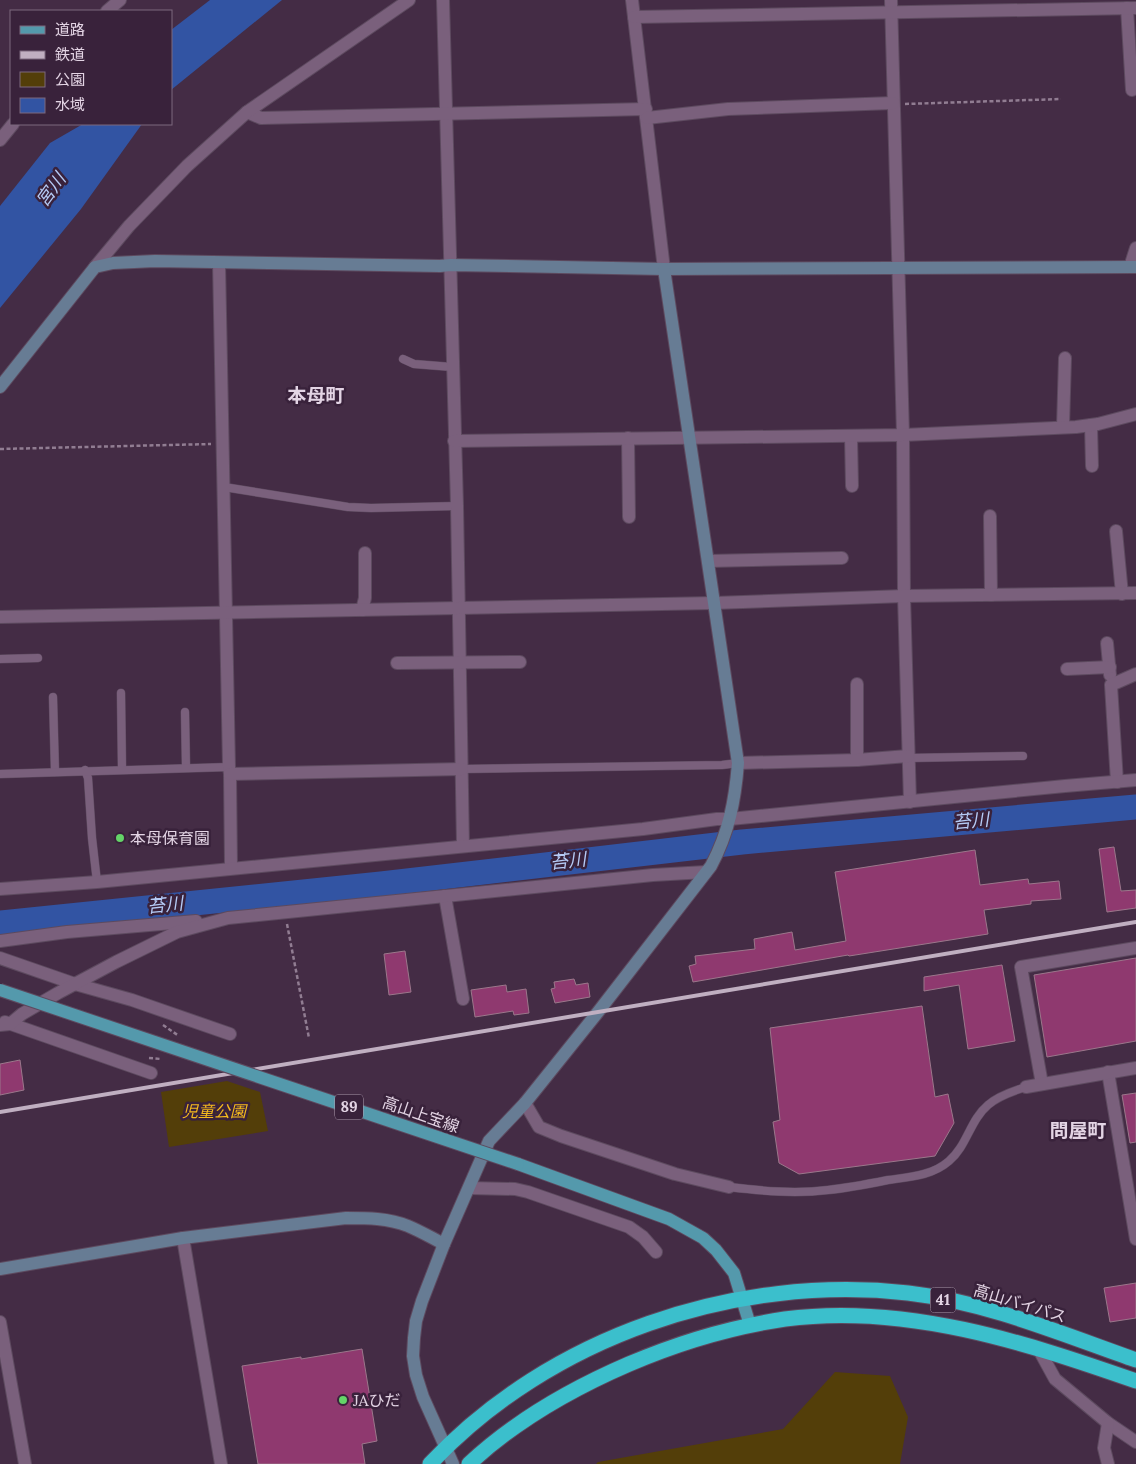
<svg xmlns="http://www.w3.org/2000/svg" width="1136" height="1464" font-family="Lora,'Noto Sans JP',serif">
<rect width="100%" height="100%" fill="#442c45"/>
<g fill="#533e09">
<polygon points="227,1081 260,1092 268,1131 169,1147 161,1092"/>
<polygon points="835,1372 890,1376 908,1417 900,1464 596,1464 598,1462 783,1429"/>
</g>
<g fill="#3254a3">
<polygon points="210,0 282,0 171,90 171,30"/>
<polygon points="83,124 142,124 81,209 0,308 0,206 50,143"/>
</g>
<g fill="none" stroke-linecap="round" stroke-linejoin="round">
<polyline stroke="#3254a3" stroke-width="25" points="0,923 381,884 742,842 1136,807"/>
</g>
<g fill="#8f396f" stroke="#9b778b">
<polygon points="1114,847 1121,891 1136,890 1136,908 1107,912 1099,849"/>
<polygon points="975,850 980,885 1028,879 1029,884 1059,881 1061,899 1031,901 1031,904 984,910 988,934 849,956 848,955 693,982 689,966 696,964 695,956 755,949 754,939 792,932 795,950 846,941 835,872"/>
<polygon points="405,951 411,992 389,995 384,954"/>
<polygon points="1136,958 1136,1041 1047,1057 1034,975"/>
<polygon points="1002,965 1015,1041 968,1049 959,985 924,991 924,977"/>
<polygon points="574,979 576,985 588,983 590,997 555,1003 551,989 555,988 554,982"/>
<polygon points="506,985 507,992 526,989 529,1013 514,1015 513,1011 475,1017 471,990"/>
<polygon points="922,1006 935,1097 948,1094 954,1123 935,1156 799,1174 779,1163 773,1122 780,1120 770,1028"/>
<polygon points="20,1060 24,1090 0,1095 0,1064"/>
<polygon points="1136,1093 1136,1142 1130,1143 1122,1095"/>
<polygon points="1136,1283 1136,1318 1110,1322 1104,1288"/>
<polygon points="362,1349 377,1441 362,1444 365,1464 258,1464 242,1366 301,1357 301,1359"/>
</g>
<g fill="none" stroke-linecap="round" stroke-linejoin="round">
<defs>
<g id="lane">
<polyline points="403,359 414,364 452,367"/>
<polyline points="224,487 348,507 371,508 457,506"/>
<polyline points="0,659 38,658"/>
<polyline points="121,693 122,769"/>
<polyline points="53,697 55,772"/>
<polyline points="185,712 186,767"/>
<polyline points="908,758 1023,756"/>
<polyline points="462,769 722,765 738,763"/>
<polyline points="85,770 88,778 92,838 97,882"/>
<polyline points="0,774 229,767"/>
<path d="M729 1187C762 1191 795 1194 828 1190 848 1188 868 1184 888 1180 909 1177 932 1176 949 1161 967 1146 970 1120 988 1105 998 1096 1013 1091 1026 1087"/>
</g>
<g id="street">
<polyline points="443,0 457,506 463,846"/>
<polyline points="632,0 664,269"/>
<polyline points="891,0 903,435 904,596 910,802"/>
<polyline points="1127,8 1132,90"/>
<polyline points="107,11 120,0"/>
<polyline points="634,17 1136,8"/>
<polyline points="247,112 261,118 646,109"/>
<polyline points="647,118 728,109 893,103"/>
<polyline points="0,140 13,124"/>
<polyline points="219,263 229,767 230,774 231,868"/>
<polyline points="95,267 129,226 187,166 247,112 409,0"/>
<polyline points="1130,267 1136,248"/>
<polyline points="1091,425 1092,466"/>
<polyline points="1063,427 1065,358"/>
<polyline points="851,436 852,486"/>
<polyline points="628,438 629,517"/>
<polyline points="454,441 903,435 1076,427 1098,424 1136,414"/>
<polyline points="990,516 991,595"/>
<polyline points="1116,531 1122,594"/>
<polyline points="708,561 842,558"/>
<polyline points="362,610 365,598 365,553"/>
<polyline points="0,617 714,603 904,596 1136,593"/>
<polyline points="1107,643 1110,675"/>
<polyline points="397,663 520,662"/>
<polyline points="1067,669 1110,667"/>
<polyline points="857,684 857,760"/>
<polyline points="738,763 857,760 908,756"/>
<polyline points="230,774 462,769"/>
<polyline points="1117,782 1111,685 1136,674"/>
<polyline points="0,889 97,882 643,829 717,819 730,819 1065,786 1136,780"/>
<polyline points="445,896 463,999"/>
<polyline points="0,941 67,932 196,921"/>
<polyline points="0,958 75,984 132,1000 230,1034"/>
<polyline points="5,1022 151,1073"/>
<polyline points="0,1025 10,1024 22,1014 58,993 116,962 177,932 228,918 653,875 706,872"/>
<polyline points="1108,1072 1136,1239"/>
<polyline points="1042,1084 1021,967 1136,948"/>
<polyline points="1026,1087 1136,1068"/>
<polyline points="525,1103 539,1127 561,1136 675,1174 729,1187"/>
<polyline points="469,1188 515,1189 528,1192 629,1227 643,1237 656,1252"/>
<polyline points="183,1238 221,1464"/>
<polyline points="0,1322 25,1464"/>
<polyline points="1038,1348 1055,1379 1108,1423 1136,1442"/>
<polyline points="1108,1464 1104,1448 1108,1423"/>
</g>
<g id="secondary">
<polyline points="0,387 95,267 113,263 155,261 440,266 451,265 664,269 1136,267"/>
<path d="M0 1269 183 1238 346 1218C367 1218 388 1218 408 1226 420 1231 432 1238 444 1244"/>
<path d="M453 1464 423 1397 416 1375 413 1356 414 1338 416 1321 422 1301 444 1244 489 1141 525 1103 598 1012 711 866C729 832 735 801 738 763L664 269"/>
</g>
<polyline id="primary" points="518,1164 669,1219 703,1238 716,1250 734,1273 750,1325"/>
<g id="highway">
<path d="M430 1464C550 1336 735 1274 908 1293 986 1302 1062 1334 1136 1360"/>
<path d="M469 1464C515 1421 571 1389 629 1364 678 1343 731 1327 785 1319 905 1303 1024 1342 1136 1381"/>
</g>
</defs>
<use href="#lane" stroke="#5d4a5f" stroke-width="9"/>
<use href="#street" stroke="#5d4a5f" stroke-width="14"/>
<use href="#secondary" stroke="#5d4a5f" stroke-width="14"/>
<use href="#primary" stroke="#5d4a5f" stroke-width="14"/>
<use href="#highway" stroke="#5d4a5f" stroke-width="17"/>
<g stroke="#917d92" stroke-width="2.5" stroke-dasharray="4 2.5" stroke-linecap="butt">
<polyline points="905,104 1061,99"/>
<polyline points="0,449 211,444"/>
<polyline points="287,924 309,1038"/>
<polyline points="163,1025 179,1036"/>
<polyline points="149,1058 161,1059"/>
</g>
<use href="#lane" stroke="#7a607c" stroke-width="8"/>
<use href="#street" stroke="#7a607c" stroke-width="12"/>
<use href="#secondary" stroke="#677c94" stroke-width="12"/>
<use href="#primary" stroke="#5499ac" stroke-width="12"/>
<use href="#highway" stroke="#3bbfcc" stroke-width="15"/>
<polyline stroke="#c0afc1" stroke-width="4" points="0,1112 1136,922"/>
<defs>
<polyline id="primary-bridge" points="0,990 518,1164"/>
</defs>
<use href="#primary-bridge" stroke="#5d4a5f" stroke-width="14" stroke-linecap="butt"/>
<use href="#primary-bridge" stroke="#5499ac" stroke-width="12"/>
</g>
<g fill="#64d468" stroke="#39223b" stroke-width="2">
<circle cx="120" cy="838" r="5"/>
<circle cx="343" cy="1400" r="5"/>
</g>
<g text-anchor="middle" stroke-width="5" stroke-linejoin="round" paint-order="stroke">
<g fill="#39223b" stroke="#b09fb1" stroke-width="1">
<rect x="335" y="1094.5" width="28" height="25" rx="4"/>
<rect x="930.5" y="1287.5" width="25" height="25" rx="4"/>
</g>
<g font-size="15" font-weight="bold" fill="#e3d4e4">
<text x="349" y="1112">89</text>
<text x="943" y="1305">41</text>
</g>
<g font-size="16" fill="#e3d4e4" stroke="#39223b" text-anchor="start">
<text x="130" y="844">本母保育園</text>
<text x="353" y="1406">JAひだ</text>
</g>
<g font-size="16" font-style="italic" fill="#f5ba1d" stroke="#39223b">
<text x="214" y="1117">児童公園</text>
</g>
<g font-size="16" fill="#e3d4e4" stroke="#39223b">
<text transform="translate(421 1114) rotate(19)" y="6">高山上宝線</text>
<text transform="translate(1020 1303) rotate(17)" y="6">高山バイパス</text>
</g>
<g font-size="18" font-style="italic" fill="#b5cbf6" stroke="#39223b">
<text transform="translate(51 190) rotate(-54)" y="6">宮川</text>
<text transform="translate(971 821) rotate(-5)" y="6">苔川</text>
<text transform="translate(568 861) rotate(-6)" y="6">苔川</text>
<text transform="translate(165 905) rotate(-6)" y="6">苔川</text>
</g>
<g font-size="19" font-weight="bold" fill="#e3d4e4" stroke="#39223b">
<text x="316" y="402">本母町</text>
<text x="1078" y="1137">問屋町</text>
</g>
</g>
<rect x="10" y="10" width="162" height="115" fill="#39223b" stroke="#7d697f"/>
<rect x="20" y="26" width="25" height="8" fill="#5499ac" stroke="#7d697f"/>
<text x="55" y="35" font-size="15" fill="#e3d4e4">道路</text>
<rect x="20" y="51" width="25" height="8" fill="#c0afc1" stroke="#7d697f"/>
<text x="55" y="60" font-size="15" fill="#e3d4e4">鉄道</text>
<rect x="20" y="72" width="25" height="15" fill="#533e09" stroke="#7d697f"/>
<text x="55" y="85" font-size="15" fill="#e3d4e4">公園</text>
<rect x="20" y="98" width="25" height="15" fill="#3254a3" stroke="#7d697f"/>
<text x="55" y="110" font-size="15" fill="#e3d4e4">水域</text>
</svg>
